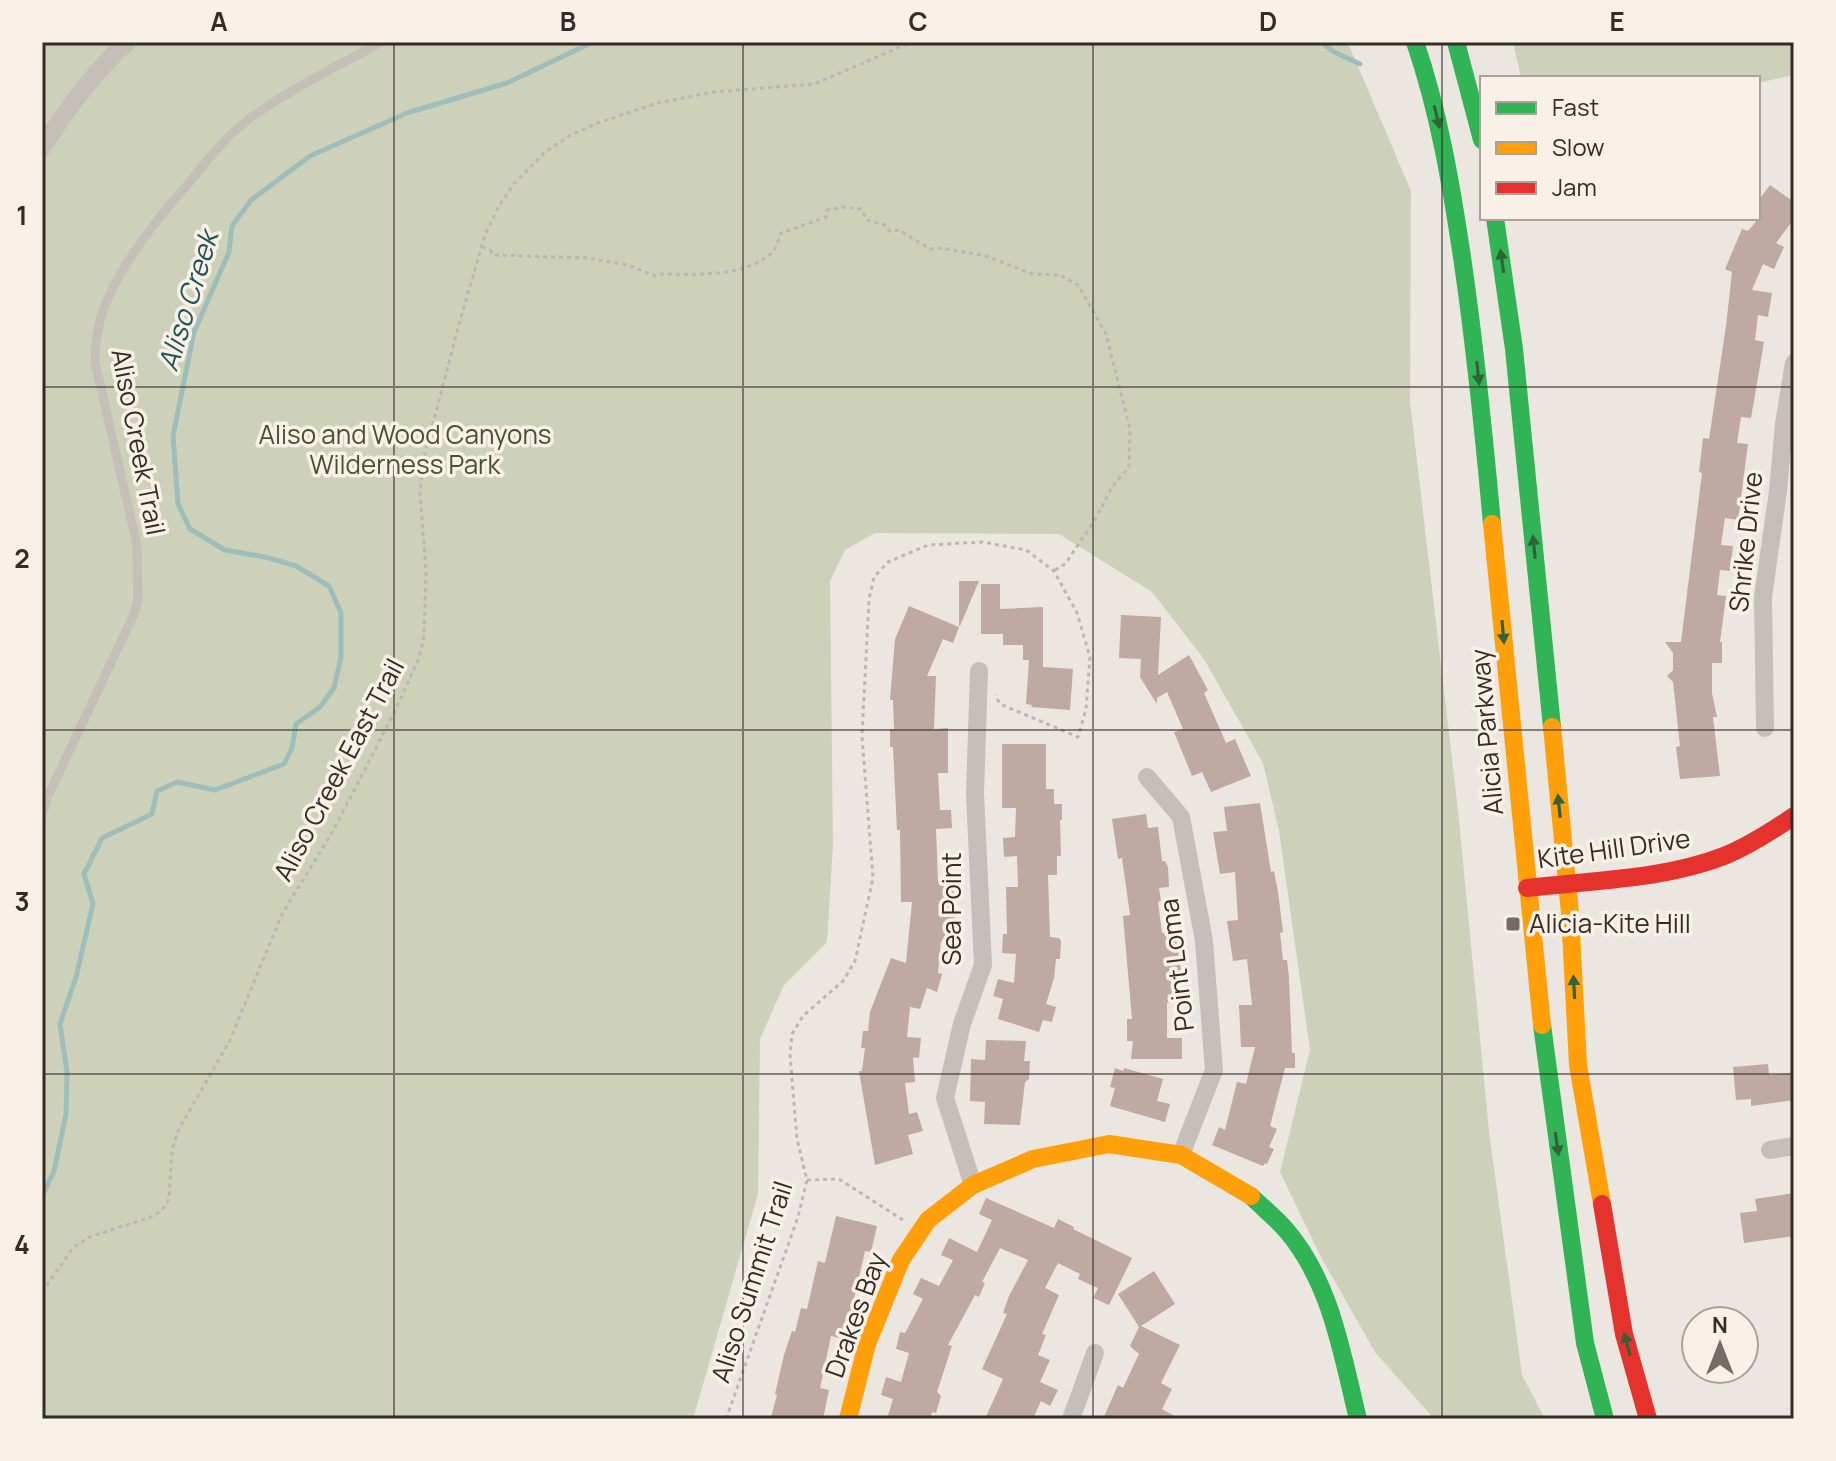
<svg xmlns="http://www.w3.org/2000/svg" width="1836" height="1461" font-family="Manrope,sans-serif">
<rect width="100%" height="100%" fill="#ece6e0"/>
<g fill="#ced1ba">
<polygon points="42,42 1358,42 1348,43 1411,191 1410,401 1458,810 1489,1131 1522,1375 1545,1419 1434,1419 1375,1352 1322,1259 1280,1172 1310,1050 1279,831 1263,763 1204,659 1152,592 1059,534 875,533 845,550 830,581 833,845 827,942 784,985 760,1039 758,1194 693,1419 42,1419"/>
<polygon points="1513,42 1794,42 1794,75 1758,83 1758,78 1521,78"/>
</g>
<g fill="none" stroke-linecap="round" stroke-linejoin="round">
<g stroke="#9dbebc" stroke-width="5">
<polyline points="1321,42 1334,52 1360,64"/>
<polyline points="42,1196 54,1171 66,1114 67,1072 60,1024 76,977 93,904 84,874 102,838 152,814 157,791 177,782 215,790 284,764 292,748 296,724 320,707 334,688 341,657 341,613 329,586 296,566 265,557 225,550 190,529 178,504 173,436 194,332 229,252 232,226 251,200 310,156 407,113 507,83 593,42"/>
</g>
</g>
<g fill="#bfa9a2">
<polygon points="1770,185 1794,202 1794,219 1776,243 1784,247 1774,269 1763,264 1752,290 1772,293 1768,317 1758,315 1755,340 1764,342 1751,418 1741,417 1737,443 1748,444 1738,520 1725,518 1721,545 1733,546 1730,571 1720,570 1717,595 1726,596 1720,642 1722,642 1722,663 1712,663 1712,693 1717,717 1713,717 1720,776 1680,779 1676,747 1680,746 1673,682 1667,676 1673,670 1673,653 1665,642 1681,642 1702,473 1699,472 1703,438 1709,439 1726,326 1732,272 1725,269 1742,229 1748,231 1758,219 1758,201"/>
<polygon points="959,581 979,581 960,626 959,626"/>
<polygon points="981,584 1000,584 1000,609 1043,607 1043,667 1073,669 1070,710 1031,707 1032,705 1026,704 1029,660 1023,660 1023,645 1003,645 1003,634 981,634"/>
<polygon points="909,606 959,627 953,643 943,639 927,676 936,676 934,729 948,728 948,773 938,773 940,810 951,810 952,828 936,829 938,881 953,880 955,916 952,939 941,941 938,973 942,974 937,992 927,988 920,1009 910,1007 907,1037 921,1038 919,1058 913,1057 915,1082 905,1083 909,1114 917,1112 923,1131 908,1135 913,1154 875,1165 859,1071 862,1071 865,1048 861,1048 863,1031 868,1031 870,1012 891,958 906,963 912,902 901,902 900,830 897,830 893,747 890,747 890,729 894,729 893,700 890,700 895,639"/>
<polygon points="1121,615 1161,617 1158,675 1189,655 1208,690 1204,693 1226,743 1235,739 1251,776 1211,792 1202,772 1192,776 1174,732 1183,729 1167,692 1157,698 1157,704 1140,677 1141,659 1119,658"/>
<polygon points="1002,744 1046,744 1046,789 1054,789 1054,804 1062,804 1062,820 1060,820 1061,856 1057,856 1057,875 1048,875 1050,937 1059,938 1061,941 1060,959 1056,959 1054,978 1046,1004 1056,1007 1052,1022 1043,1020 1039,1032 998,1019 1003,999 993,996 998,979 1014,983 1016,954 1002,953 1003,934 1007,934 1006,887 1018,887 1017,856 1004,857 1003,838 1015,837 1016,808 1002,808"/>
<polygon points="1260,803 1271,872 1274,871 1278,892 1283,932 1280,933 1283,960 1287,960 1289,977 1292,1053 1295,1053 1295,1068 1285,1068 1270,1126 1277,1129 1269,1147 1274,1149 1267,1164 1265,1163 1263,1166 1212,1145 1219,1127 1225,1130 1237,1082 1246,1084 1255,1047 1241,1047 1239,1005 1252,1005 1247,959 1233,961 1227,921 1238,920 1235,872 1220,874 1213,832 1227,831 1224,807"/>
<polygon points="1146,814 1148,828 1158,827 1162,861 1165,861 1168,867 1169,887 1159,888 1161,901 1158,902 1162,933 1175,931 1182,978 1173,979 1175,1002 1167,1003 1167,1038 1182,1038 1182,1059 1131,1059 1133,1041 1127,1041 1127,1019 1132,1019 1123,916 1130,915 1122,858 1118,859 1112,819"/>
<polygon points="986,1040 1026,1041 1024,1061 1030,1061 1029,1079 1025,1082 1020,1125 984,1124 985,1102 970,1101 971,1059 985,1060"/>
<polygon points="1768,1064 1769,1075 1794,1073 1794,1100 1751,1106 1751,1099 1736,1100 1733,1067"/>
<polygon points="1115,1068 1123,1071 1124,1068 1163,1079 1157,1101 1170,1104 1165,1122 1110,1106 1115,1088 1110,1087"/>
<polygon points="1794,1193 1794,1236 1744,1243 1740,1213 1757,1211 1755,1199"/>
<polygon points="986,1198 1054,1228 1058,1219 1074,1227 1073,1229 1132,1258 1109,1305 1093,1298 1098,1288 1078,1279 1080,1274 1058,1263 1045,1288 1059,1295 1042,1334 1046,1335 1038,1355 1050,1360 1040,1382 1058,1390 1050,1406 1041,1401 1033,1419 985,1419 1003,1379 982,1369 1007,1314 1003,1313 1009,1296 1028,1260 1000,1248 982,1282 985,1283 979,1297 975,1295 948,1345 952,1346 937,1392 941,1396 936,1413 932,1412 930,1419 887,1419 893,1399 881,1395 886,1377 901,1382 909,1353 896,1349 900,1332 905,1333 923,1299 913,1294 921,1278 939,1286 953,1260 941,1255 949,1238 977,1252 992,1220 979,1214"/>
<polygon points="836,1216 877,1226 871,1252 865,1251 845,1339 831,1336 820,1388 829,1390 823,1419 773,1419 771,1417 777,1395 775,1394 784,1355 792,1331 795,1332 801,1308 807,1309 818,1261 825,1263"/>
<polygon points="1154,1271 1175,1304 1141,1326 1180,1345 1161,1383 1172,1389 1162,1409 1180,1419 1103,1419 1118,1385 1123,1388 1139,1354 1130,1346 1139,1327 1118,1294"/>
</g>
<g fill="none" stroke-linecap="round" stroke-linejoin="round">
<g stroke="#beb6b1" stroke-width="3" stroke-dasharray="4 4" stroke-linecap="butt">
<path d="M482 247 490 250 494 255 587 258 628 265 655 276 661 274C692 275 752 277 774 250 777 245 779 238 781 233L826 217 827 210 843 207 861 209 867 220 885 225 889 231 899 230 930 249 942 248 986 256 1033 274 1060 275 1078 285 1106 334 1130 429 1129 467 1112 487 1096 518 1066 563 1054 571"/>
<polyline points="807,1180 839,1179 903,1220"/>
<polyline points="42,1292 73,1248 89,1237 151,1217 162,1210 169,1199 172,1150 178,1131 230,1040 282,914 333,831 395,711 419,658 424,636 426,572 420,493 423,461 461,317 485,235 499,206 513,185 545,152 571,135 595,124 657,103 714,92 814,84 912,42"/>
<polyline points="726,1419 798,1217 807,1180 797,1139 790,1055 792,1034 803,1016 843,981 855,961 873,878 862,736 869,599 874,577 888,562 928,545 983,542 1026,550 1054,571 1077,613 1090,657 1086,709 1078,737 1000,704 995,695"/>
</g>
<path stroke="#c5beb9" stroke-width="9" d="M42 814 48 796 134 614 138 600 137 545 95 362C95 339 99 317 109 296 129 253 162 213 194 177 209 158 225 138 244 123 285 91 335 68 381 42"/>
<g stroke="#c5beb9" stroke-width="18">
<path d="M42 148C66 110 93 72 127 42"/>
<polyline points="1765,728 1763,597 1778,491 1784,424 1794,363"/>
<polyline points="1147,777 1181,817 1204,941 1214,1070 1181,1155"/>
<polyline points="1770,1150 1794,1146"/>
<polyline points="973,1185 945,1098 962,1024 983,965 975,794 979,671"/>
<polyline points="1071,1419 1095,1353"/>
</g>
<g stroke="#30b455" stroke-width="18">
<path d="M1415 42C1439 112 1451 184 1462 257 1475 346 1484 435 1492 524"/>
<polyline points="1456,42 1482,140"/>
<polyline points="1495,218 1514,349 1552,727"/>
<polyline points="1542,1025 1585,1343 1605,1419"/>
<path d="M1251 1196C1263 1208 1276 1218 1287 1231 1331 1283 1342 1354 1358 1419"/>
</g>
<g stroke="#ff9f0a" stroke-width="18">
<polyline points="1492,524 1542,1025"/>
<polyline points="1552,727 1570,913 1578,1065 1602,1204"/>
<polyline points="848,1419 867,1344 901,1260 928,1220 973,1185 1033,1159 1109,1144 1181,1155 1251,1196"/>
</g>
<g stroke="#e5322d" stroke-width="18">
<path d="M1527 888C1592 880 1662 880 1724 856 1749 846 1772 831 1794 816"/>
<polyline points="1602,1204 1624,1334 1648,1419"/>
</g>
</g>
<defs><path id="oneway-solid" d="M-6-.8H1V-3.2L6.5 0L1 3.2V.8H-6Z" transform="scale(2)"/></defs>
<g fill="#336239">
<use href="#oneway-solid" transform="translate(1437 117) rotate(76)"/>
<use href="#oneway-solid" transform="translate(1502 261) rotate(-98)"/>
<use href="#oneway-solid" transform="translate(1478 373) rotate(84)"/>
<use href="#oneway-solid" transform="translate(1534 547) rotate(-96)"/>
<use href="#oneway-solid" transform="translate(1503 632) rotate(85)"/>
<use href="#oneway-solid" transform="translate(1559 806) rotate(-96)"/>
<use href="#oneway-solid" transform="translate(1574 987) rotate(-93)"/>
<use href="#oneway-solid" transform="translate(1557 1144) rotate(82)"/>
<use href="#oneway-solid" transform="translate(1627 1344) rotate(-105)"/>
</g>
<path fill="none" stroke="#352b27" stroke-width="2" stroke-opacity="0.55" d="M394 42V1419M743 42V1419M1093 42V1419M1442 42V1419M42 387H1794M42 730H1794M42 1074H1794"/>
<rect fill="#756c68" stroke="#f9f0e7" stroke-width="3" x="1505" y="916" width="16" height="16" rx="4"/>
<g text-anchor="middle" stroke-width="7" stroke-linejoin="round" paint-order="stroke">
<g font-size="26" fill="#47532c" stroke="#f9f0e7">
<text x="405" y="444">Aliso and Wood Canyons<tspan x="405" dy="30">Wilderness Park</tspan></text>
</g>
<g font-size="26" fill="#352b27" stroke="#f9f0e7">
<text transform="translate(138 442) rotate(79)" y="9">Aliso Creek Trail</text>
<text transform="translate(1746 542) rotate(-84)" y="9">Shrike Drive</text>
<text transform="translate(1487 732) rotate(-95)" y="9">Alicia Parkway</text>
<text transform="translate(339 770) rotate(-62)" y="9">Aliso Creek East Trail</text>
<text transform="translate(1614 849) rotate(-8)" y="9">Kite Hill Drive</text>
<text transform="translate(952 909) rotate(-90)" y="9">Sea Point</text>
<text transform="translate(1177 965) rotate(-97)" y="9">Point Loma</text>
<text transform="translate(752 1282) rotate(-72)" y="9">Aliso Summit Trail</text>
<text transform="translate(856 1315) rotate(-70)" y="9">Drakes Bay</text>
</g>
<g font-size="26" fill="#352b27" stroke="#f9f0e7" text-anchor="start">
<text x="1529" y="933">Alicia-Kite Hill</text>
</g>
<g font-size="28" font-style="italic" fill="#1e5556" stroke="#f9f0e7">
<text transform="translate(188 301) rotate(-73)" y="10">Aliso Creek</text>
</g>
</g>
<rect width="1836" height="1461" fill="none" stroke="#f9f0e7" stroke-width="88"/>
<rect x="1480" y="76" width="280" height="144" fill="#f9f0e7" stroke="#aba19a" stroke-width="2"/>
<rect x="1496" y="102" width="40" height="12" fill="#30b455" stroke="#aba19a" stroke-width="2"/>
<text x="1552" y="116" font-size="24" fill="#352b27">Fast</text>
<rect x="1496" y="142" width="40" height="12" fill="#ff9f0a" stroke="#aba19a" stroke-width="2"/>
<text x="1552" y="156" font-size="24" fill="#352b27">Slow</text>
<rect x="1496" y="182" width="40" height="12" fill="#e5322d" stroke="#aba19a" stroke-width="2"/>
<text x="1552" y="196" font-size="24" fill="#352b27">Jam</text>
<g transform="translate(1720 1345)"><circle r="38" fill="#f9f0e7" stroke="#aba19a" stroke-width="2"/>
<path d="M0-6L14 30L0 20L-14 30Z" fill="#756c68"/>
<text y="-12" font-size="22" font-weight="bold" text-anchor="middle" fill="#352b27">N</text>
</g>
<rect x="44" y="44" width="1748" height="1373" fill="none" stroke="#352b27" stroke-width="3"/>
<g font-size="26" text-anchor="middle" font-weight="bold" fill="#352b27">
<text x="219" y="31">A</text>
<text x="568" y="31">B</text>
<text x="918" y="31">C</text>
<text x="1268" y="31">D</text>
<text x="1617" y="31">E</text>
<text x="22" y="225">1</text>
<text x="22" y="568">2</text>
<text x="22" y="911">3</text>
<text x="22" y="1254">4</text>
</g>
</svg>
